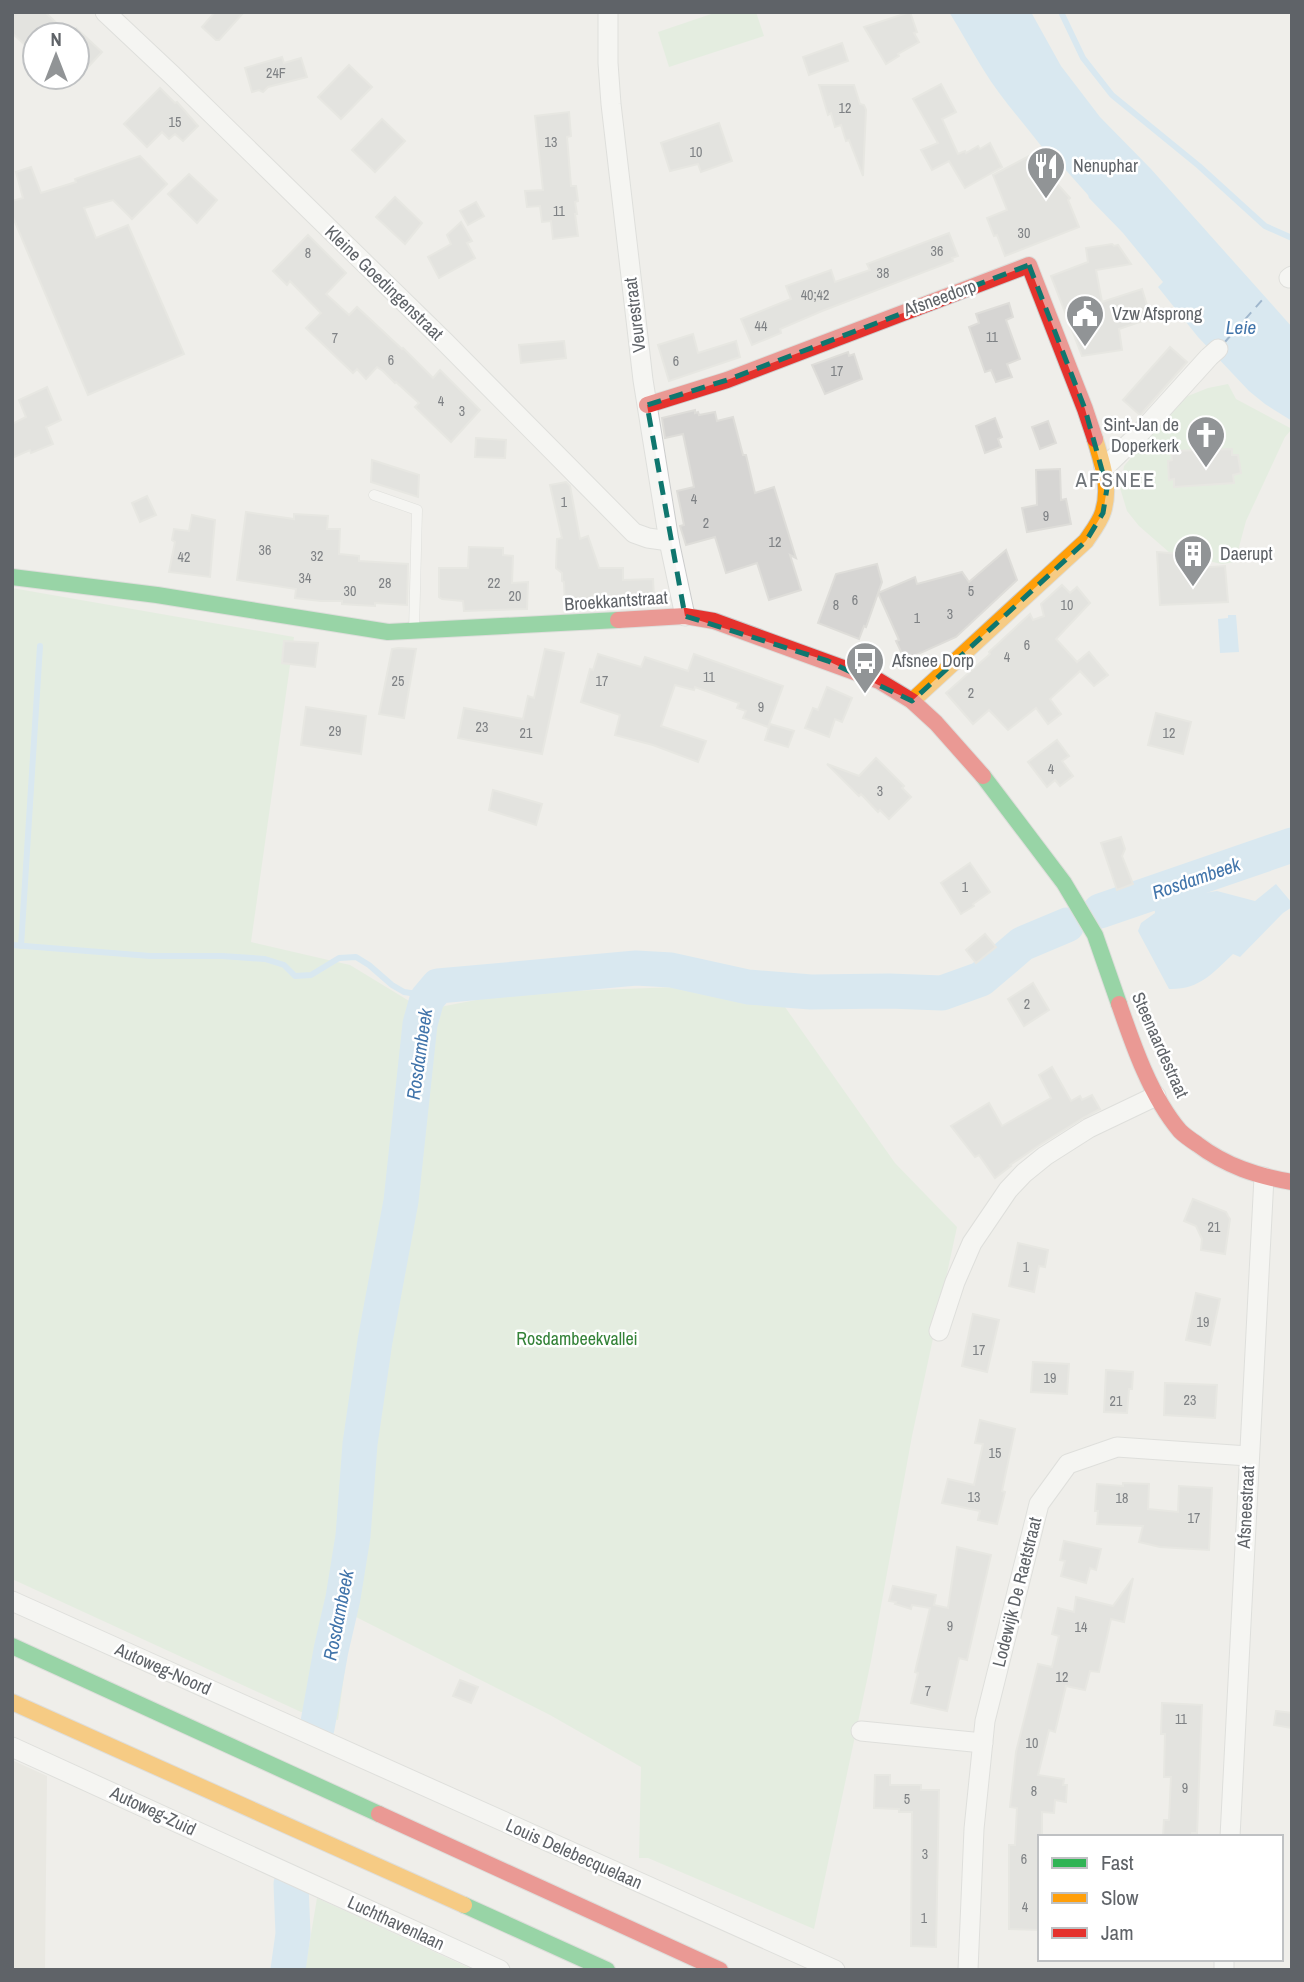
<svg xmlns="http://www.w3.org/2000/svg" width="1304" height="1982" font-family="'Archivo Narrow',sans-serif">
<rect width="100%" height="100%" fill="#efeeea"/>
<polygon fill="#e2e0da" points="12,1760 47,1776 45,1970 12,1970"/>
<g fill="#d8ebd6">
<polygon points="717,12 756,12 764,36 669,67 658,32"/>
<polygon points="1228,384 1236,399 1292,429 1285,437 1246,521 1235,562 1222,564 1170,553 1139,526 1127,511 1120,488 1124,466 1183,398 1208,388"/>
<polygon points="12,588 294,637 251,942 350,965 424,1010 513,993 705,986 773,990 895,1163 957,1227 912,1436 871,1661 814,1929 648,1858 639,1858 641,1767 550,1715 352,1615 338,1720 301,1712 12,1579"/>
<polygon points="317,1898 474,1970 305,1970"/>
</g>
<g fill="#bfe0f9">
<path d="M949 12H1031L1061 66 1100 117 1151 169 1292 327V421L1265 404 1249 391 1198 337 1158 287 1163 282 1123 233 1089 198 1088 195 1048 150 1046 151 1042 147C1022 121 999 96 983 69 971 50 961 31 949 12Z"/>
<polygon points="1228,615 1236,615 1239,652 1220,653 1218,619 1228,618"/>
<path d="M1276 884 1292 903V907L1283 913 1240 957 1233 954C1213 973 1199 990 1169 989L1138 931 1141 923 1155 913 1154 905 1201 887 1204 893 1217 891 1255 901Z"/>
</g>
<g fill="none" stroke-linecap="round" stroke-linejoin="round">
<g stroke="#bfe0f9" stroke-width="6">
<polyline points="1061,12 1083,58 1112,95 1199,166 1265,226 1292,238"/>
<polyline points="1175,886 1180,896"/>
<polyline points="12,945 150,956 222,956 265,959 284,965 295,976 311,975 339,958 356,957 369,965 392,985 404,992 430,996"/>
<polyline points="21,946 40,646"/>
</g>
<g stroke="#bfe0f9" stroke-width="35">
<polyline points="1100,911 1292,845"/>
<polyline points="317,1728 331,1650 343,1598 353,1536 360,1444 375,1341 401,1201 420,1024 427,999 438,986 636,968 671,970 748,987 811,992 889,991 942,993 981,979 1022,944 1067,925"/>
<polyline points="288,1970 293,1934 291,1884"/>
</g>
<polyline stroke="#4174aa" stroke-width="2" stroke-dasharray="9 7" stroke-linecap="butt" points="1224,343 1263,299"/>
</g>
<g fill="#d6d5d3" stroke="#deddd9" stroke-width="2">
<polygon points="12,12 45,12 69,35 35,35 35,54 12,33"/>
<polygon points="215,12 244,12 219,40 216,40 202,27"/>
<polygon points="910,12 917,32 914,33 919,42 898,54 899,56 886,64 864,27"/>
<polygon points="77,29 102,52 87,68 77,59"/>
<polygon points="842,43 848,61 809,75 803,57"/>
<polygon points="282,57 284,63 301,58 307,77 268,87 263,92 259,90 252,92 245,68"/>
<polygon points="349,65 372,87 341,119 318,97"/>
<polygon points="941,84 956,112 942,119 958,154 965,151 966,153 978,146 980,149 990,143 1002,167 965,188 949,161 932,170 921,150 938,143 913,99"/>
<polygon points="819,85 854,85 860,104 864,105 866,110 863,176 849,140 846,141 841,125 835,127 831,113 828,115"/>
<polygon points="160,88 175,103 177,102 198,126 183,141 175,134 169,139 162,132 147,147 124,124"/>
<polygon points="569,112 571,136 567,137 571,186 576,186 578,201 575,202 577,214 575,214 578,236 553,239 551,221 542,222 540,206 527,207 525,191 543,190 535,116"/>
<polygon points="382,119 405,141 375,172 352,150"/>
<polygon points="719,123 732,161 701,172 698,164 670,171 661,143"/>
<polygon points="1031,155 1070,198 1068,200 1079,227 1005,256 997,235 994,236 987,218 1007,210 993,175"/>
<polygon points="140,156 167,184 132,219 113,200 84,208 96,238 128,225 184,354 88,395 12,215 12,201 23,198 16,172 31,167 41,193 76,182 75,179"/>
<polygon points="189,174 217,200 197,223 168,194"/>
<polygon points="395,197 422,223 405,244 376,217"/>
<polygon points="476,202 484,216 468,225 460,211"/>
<polygon points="461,222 472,241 467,243 475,258 439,278 428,257 451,244 447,235"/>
<polygon points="949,233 958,256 952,258 953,261 822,311 780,329 781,333 752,345 741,319 791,299 786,286 831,270 835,282 870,270 867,264"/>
<polygon points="308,235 346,273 326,294 349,315 357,307 402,349 403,348 433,378 440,370 480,410 451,442 415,407 419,403 396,382 395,383 383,371 377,367 366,379 357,369 353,373 306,328 321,313 290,281 287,285 273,271"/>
<polygon points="1112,244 1114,246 1118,245 1131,264 1096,270 1102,302 1142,289 1151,318 1119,329 1122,350 1082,356 1051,276 1088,262 1086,248"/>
<polygon points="1009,303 1013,317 1006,320 1020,359 1007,364 1012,377 996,382 991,370 985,372 969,327 979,323 976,314"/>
<polygon points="693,334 698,353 736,341 740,357 669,381 658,345"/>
<polygon points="564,341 566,358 521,363 519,345"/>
<polygon points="1170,347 1187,362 1140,415 1123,400"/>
<polygon points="848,352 849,356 854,354 862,379 825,394 812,365"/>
<polygon points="47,387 61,420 46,427 53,444 31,453 30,450 12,458 12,424 26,417 19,400"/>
<polygon points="695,410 695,413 698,412 699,415 715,412 717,421 733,417 743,455 746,455 755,493 774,487 796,558 790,555 801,590 769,600 757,563 726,573 715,537 686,545 680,526 684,525 677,491 694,487 683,434 665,438 662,418"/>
<polygon points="995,418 1002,437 998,439 1001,447 985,453 976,426"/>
<polygon points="1048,421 1056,443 1040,449 1032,427"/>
<polygon points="476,438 506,440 505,458 475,457"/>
<polygon points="1232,449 1232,455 1238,455 1241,473 1233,475 1234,483 1174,487 1174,479 1169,480 1168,461 1172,460 1171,451"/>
<polygon points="372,460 419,475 418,497 371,482"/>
<polygon points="1060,469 1061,500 1066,499 1071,524 1027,532 1022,508 1037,505 1036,470"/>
<polygon points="566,482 570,486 580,539 588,536 599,568 623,568 623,580 653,579 654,598 649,598 649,601 565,606 564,582 562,581 562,573 556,568 557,539 562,538 550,485"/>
<polygon points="147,496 156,515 140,522 132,503"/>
<polygon points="246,512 294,519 294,514 328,516 327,529 340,529 339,554 359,556 359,561 408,564 407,605 375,603 375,606 357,605 342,604 342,601 321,601 295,598 296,589 237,580"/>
<polygon points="192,515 215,520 210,577 169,572 175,542 172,540 174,529 189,531"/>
<polygon points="469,547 503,548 503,555 513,556 512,583 528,582 527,609 464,611 463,601 442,599 439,597 439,568 468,568"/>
<polygon points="1006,550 1017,580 956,637 905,660 896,641 899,640 878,593 915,577 917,584 962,572 969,582"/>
<polygon points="1157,552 1180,554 1181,569 1225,566 1228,602 1160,605"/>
<polygon points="877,564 882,582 866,627 864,626 859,639 818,623 836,574"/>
<polygon points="1062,585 1070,593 1077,587 1090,603 1056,639 1077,662 1089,652 1108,675 1094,686 1080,671 1050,699 1061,714 1048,724 1036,708 1008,730 989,710 973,724 946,693 990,654 989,652 1030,614 1033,620 1044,616 1041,604"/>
<polygon points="284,641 318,643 315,667 282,663"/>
<polygon points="398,648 416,649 404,718 379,714 392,649"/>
<polygon points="545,649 564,653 542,754 458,738 464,708 523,719 528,696 534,698"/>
<polygon points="598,654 641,667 645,657 688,671 694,654 783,686 768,727 743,718 746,711 737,708 739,703 695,687 694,690 675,685 661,726 706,741 698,762 653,745 615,735 620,715 581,702 590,669 593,670"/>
<polygon points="827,687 852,698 842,722 835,719 829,737 805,728 813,708 818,710"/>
<polygon points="306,707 366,716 361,754 301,745"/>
<polygon points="1156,713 1191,722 1183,754 1148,745"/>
<polygon points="770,724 794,731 788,747 765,740"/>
<polygon points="1057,740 1069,756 1062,761 1073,776 1060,786 1055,780 1047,787 1028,762"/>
<polygon points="876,758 904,786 902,788 911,797 889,819 880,810 878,812 861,794 859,796 827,764 859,776"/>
<polygon points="493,790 542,804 536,825 489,810"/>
<polygon points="1121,837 1125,849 1122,856 1133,884 1117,890 1101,843"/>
<polygon points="970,863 990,892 973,904 974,906 961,914 941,883"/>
<polygon points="985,934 996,947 976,963 966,950"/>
<polygon points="1033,983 1049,1010 1024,1026 1008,999"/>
<polygon points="1052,1067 1071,1101 1080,1096 1082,1100 1092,1095 1100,1109 1083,1118 1038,1146 1010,1165 1011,1166 995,1178 979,1155 975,1157 951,1126 989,1103 1002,1126 1051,1098 1039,1075"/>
<polygon points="1193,1199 1226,1212 1228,1216 1230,1219 1225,1254 1201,1250 1202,1239 1196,1226 1184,1221"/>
<polygon points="1018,1243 1048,1250 1045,1267 1039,1266 1034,1292 1009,1286"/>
<polygon points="1196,1293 1220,1299 1210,1345 1186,1340"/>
<polygon points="973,1314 999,1320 987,1372 962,1366"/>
<polygon points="1033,1362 1069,1364 1067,1394 1031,1392"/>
<polygon points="1106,1370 1133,1372 1132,1389 1129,1389 1127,1413 1104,1412"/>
<polygon points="1165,1383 1217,1385 1215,1418 1164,1415"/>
<polygon points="980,1420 1015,1429 1002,1491 1005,1492 997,1524 978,1520 980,1511 942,1503 948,1479 974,1485 983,1444 975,1443"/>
<polygon points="1123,1483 1149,1484 1148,1509 1178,1512 1179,1486 1212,1488 1209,1550 1160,1547 1139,1542 1143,1526 1097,1524 1098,1511 1095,1511 1097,1484 1123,1486"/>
<polygon points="1064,1541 1101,1549 1096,1570 1090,1568 1086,1583 1061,1576 1065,1561 1060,1560"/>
<polygon points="957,1547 991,1555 967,1660 959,1658 947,1711 911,1703 918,1673 915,1672 930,1608 912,1605 911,1609 895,1604 896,1602 889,1601 893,1586 936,1595 934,1605 948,1608"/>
<polygon points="1133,1578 1124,1622 1111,1619 1099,1672 1090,1671 1085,1690 1066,1686 1055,1732 1049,1730 1038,1775 1064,1779 1063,1785 1067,1785 1066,1802 1055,1800 1054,1813 1042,1812 1042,1837 1040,1837 1040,1930 1009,1929 1009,1845 1015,1845 1017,1808 1010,1807 1016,1752 1038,1664 1052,1667 1059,1636 1052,1634 1058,1608 1074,1612 1076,1597 1113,1606"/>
<polygon points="460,1680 478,1687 471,1703 453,1696"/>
<polygon points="1162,1703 1202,1705 1197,1833 1192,1833 1192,1837 1163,1837 1164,1820 1169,1820 1171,1777 1164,1777 1165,1734 1161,1734"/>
<polygon points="1276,1711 1292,1713 1292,1728 1274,1725"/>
<polygon points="875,1775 890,1775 890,1785 921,1785 921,1790 939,1790 936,1947 911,1946 912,1812 899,1812 899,1809 874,1808"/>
</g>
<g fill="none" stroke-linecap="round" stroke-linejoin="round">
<defs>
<polyline id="lane" points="374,495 417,510 414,631"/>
<g id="street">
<polyline points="105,12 172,75 445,342 634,533 648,538 669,541"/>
<polyline points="608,12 608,63 611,104 643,380 669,541 685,616"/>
<polyline points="1289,278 1292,276"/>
<polyline points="1104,468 1142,431 1209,357 1218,349"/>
<polyline points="939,1331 955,1282 972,1243 1008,1190 1024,1173 1045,1156 1089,1128 1156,1096"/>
<polyline points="12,1601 835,1970"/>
<polyline points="861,1731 983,1743"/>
<polyline points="12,1747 500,1970"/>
<polyline points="1230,1837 1264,1177"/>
<polyline points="968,1970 974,1829 985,1721 1039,1504 1068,1464 1117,1447 1248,1456"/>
<polyline points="1224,1970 1224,1959"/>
</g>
<g id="fast">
<polyline points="12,577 157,595 388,632 618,620"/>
<polyline points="983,776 1064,883 1095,935 1119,1004"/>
<polyline points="12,1646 379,1814"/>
<polyline points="464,1905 607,1970"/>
</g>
<g id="slow">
<path d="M912 701 1086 541C1092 532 1100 522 1103 512 1111 487 1102 463 1095 439"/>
<polyline points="12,1702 464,1905"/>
</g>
<g id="jam">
<polyline points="647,405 727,380 1029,265 1085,409 1095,439"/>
<polyline points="618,620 685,616 714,621 879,681 912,701 936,723 983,776"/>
<path d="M1119 1004C1133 1045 1151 1097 1180 1131 1185 1136 1191 1140 1197 1144 1226 1166 1257 1176 1292 1182"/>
<polyline points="379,1814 720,1970"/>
</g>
</defs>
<use href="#lane" stroke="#cbcccc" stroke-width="11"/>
<use href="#street" stroke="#cbcccc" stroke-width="21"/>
<use href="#fast" stroke="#cacacb" stroke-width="18"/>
<use href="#slow" stroke="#cacacb" stroke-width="18"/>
<use href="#jam" stroke="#cacacb" stroke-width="18"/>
<use href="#lane" stroke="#fdfcfc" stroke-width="10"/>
<use href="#street" stroke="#fdfcfc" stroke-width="19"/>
<use href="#fast" stroke="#30b455" stroke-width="16"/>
<use href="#slow" stroke="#ff9f0a" stroke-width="16"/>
<use href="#jam" stroke="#e5322d" stroke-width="16"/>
</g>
<path d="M0 0H1304V1982H0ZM1029 265 1085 409 1107 488 1103 513 1086 541 912 701 828 661 685 616 647 405 727 380Z" fill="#efeeea" fill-opacity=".55" fill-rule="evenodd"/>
<path fill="none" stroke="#0f766e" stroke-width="5" stroke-dasharray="14 9" stroke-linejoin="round" d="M1029 265 1085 409 1107 488 1103 513 1086 541 912 701 828 661 685 616 647 405 727 380Z"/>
<defs>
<symbol id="restaurant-pin" viewBox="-11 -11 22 30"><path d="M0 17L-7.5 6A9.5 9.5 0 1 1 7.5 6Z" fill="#919496" stroke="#fff"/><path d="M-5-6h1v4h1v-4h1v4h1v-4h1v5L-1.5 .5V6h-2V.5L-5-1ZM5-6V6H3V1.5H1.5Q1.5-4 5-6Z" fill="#fff"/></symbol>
<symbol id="civic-pin" viewBox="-11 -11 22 30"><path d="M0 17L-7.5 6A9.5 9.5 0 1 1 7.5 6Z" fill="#919496" stroke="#fff"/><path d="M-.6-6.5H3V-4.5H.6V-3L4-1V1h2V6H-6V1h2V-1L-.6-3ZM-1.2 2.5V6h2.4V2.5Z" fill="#fff"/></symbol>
<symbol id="church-pin" viewBox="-11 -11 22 30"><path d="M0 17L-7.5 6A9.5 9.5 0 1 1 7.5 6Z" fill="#919496" stroke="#fff"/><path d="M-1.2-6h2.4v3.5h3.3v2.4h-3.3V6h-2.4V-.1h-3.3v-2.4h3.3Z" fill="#fff"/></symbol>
<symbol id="building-pin" viewBox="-11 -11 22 30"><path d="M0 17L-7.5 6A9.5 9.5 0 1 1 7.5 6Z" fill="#919496" stroke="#fff"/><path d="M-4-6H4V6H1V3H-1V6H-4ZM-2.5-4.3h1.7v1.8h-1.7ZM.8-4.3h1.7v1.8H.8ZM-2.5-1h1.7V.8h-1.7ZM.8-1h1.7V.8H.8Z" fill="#fff"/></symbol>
<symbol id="bus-pin" viewBox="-11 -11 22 30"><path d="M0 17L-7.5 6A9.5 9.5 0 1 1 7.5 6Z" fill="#919496" stroke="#fff"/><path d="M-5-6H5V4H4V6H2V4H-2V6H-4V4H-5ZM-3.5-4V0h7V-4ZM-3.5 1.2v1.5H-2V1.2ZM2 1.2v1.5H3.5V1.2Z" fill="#fff"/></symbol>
</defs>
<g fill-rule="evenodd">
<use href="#restaurant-pin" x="1024" y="144" width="44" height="60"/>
<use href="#civic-pin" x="1063" y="292" width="44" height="60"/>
<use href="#church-pin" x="1184" y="413" width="44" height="60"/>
<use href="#building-pin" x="1171" y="532" width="44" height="60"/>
<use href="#bus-pin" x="843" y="639" width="44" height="60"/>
</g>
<g text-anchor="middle" stroke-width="5" stroke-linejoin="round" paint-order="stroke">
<g font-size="14" fill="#7e8184">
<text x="276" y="78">24F</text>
<text x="845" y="113">12</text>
<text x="175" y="127">15</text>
<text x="551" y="147">13</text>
<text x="696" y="157">10</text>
<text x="559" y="216">11</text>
<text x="1024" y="238">30</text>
<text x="937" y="256">36</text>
<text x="308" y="258">8</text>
<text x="883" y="278">38</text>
<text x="815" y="300">40;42</text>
<text x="761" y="331">44</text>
<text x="992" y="342">11</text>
<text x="335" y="343">7</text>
<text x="391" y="365">6</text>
<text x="676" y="366">6</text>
<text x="837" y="376">17</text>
<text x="441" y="406">4</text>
<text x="462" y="416">3</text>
<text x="694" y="504">4</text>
<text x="564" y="507">1</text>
<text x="1046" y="521">9</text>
<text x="706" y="528">2</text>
<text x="775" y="547">12</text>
<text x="265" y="555">36</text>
<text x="317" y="561">32</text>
<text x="184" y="562">42</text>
<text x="305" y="583">34</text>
<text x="385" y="588">28</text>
<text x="494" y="588">22</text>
<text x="350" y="596">30</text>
<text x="971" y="596">5</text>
<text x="515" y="601">20</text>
<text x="855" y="605">6</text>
<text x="836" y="610">8</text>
<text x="1067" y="610">10</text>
<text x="950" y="619">3</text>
<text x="917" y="623">1</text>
<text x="1027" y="650">6</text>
<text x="1007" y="662">4</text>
<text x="709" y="682">11</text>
<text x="398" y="686">25</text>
<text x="602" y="686">17</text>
<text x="971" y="698">2</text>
<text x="761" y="712">9</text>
<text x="482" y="732">23</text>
<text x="335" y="736">29</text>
<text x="526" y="738">21</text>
<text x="1169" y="738">12</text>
<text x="1051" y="774">4</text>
<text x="880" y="796">3</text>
<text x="965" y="892">1</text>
<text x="1027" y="1009">2</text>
<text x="1214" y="1232">21</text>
<text x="1026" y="1272">1</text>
<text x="1203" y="1327">19</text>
<text x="979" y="1355">17</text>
<text x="1050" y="1383">19</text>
<text x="1190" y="1405">23</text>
<text x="1116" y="1406">21</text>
<text x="995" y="1458">15</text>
<text x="974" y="1502">13</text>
<text x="1122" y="1503">18</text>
<text x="1194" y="1523">17</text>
<text x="950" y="1631">9</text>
<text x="1081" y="1632">14</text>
<text x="1062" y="1682">12</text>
<text x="928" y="1696">7</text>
<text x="1181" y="1724">11</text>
<text x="1032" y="1748">10</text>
<text x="1185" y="1793">9</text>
<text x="1034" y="1796">8</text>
<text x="907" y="1804">5</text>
<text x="925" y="1859">3</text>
<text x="1024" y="1864">6</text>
<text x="1025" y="1912">4</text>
<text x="924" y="1923">1</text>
</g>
<g font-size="18" fill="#5f6368" stroke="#fff" text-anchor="start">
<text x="1073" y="172">Nenuphar</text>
<text x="1112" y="320">Vzw Afsprong</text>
<text x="1179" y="431" text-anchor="end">Sint-Jan de<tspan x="1179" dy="21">Doperkerk</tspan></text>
<text x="1220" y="560">Daerupt</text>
<text x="892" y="667">Afsnee Dorp</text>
</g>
<g font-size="18" fill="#5f6368" stroke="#fff">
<text transform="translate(384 283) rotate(44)" y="6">Kleine Goedingenstraat</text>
<text transform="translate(940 298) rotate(-20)" y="6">Afsneedorp</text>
<text transform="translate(635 315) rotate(-97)" y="6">Veurestraat</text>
<text transform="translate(616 601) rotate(-4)" y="6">Broekkantstraat</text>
<text transform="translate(1160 1045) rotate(66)" y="6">Steenaardestraat</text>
<text transform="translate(1246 1507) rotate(-87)" y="6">Afsneestraat</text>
<text transform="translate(1017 1592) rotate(-76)" y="6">Lodewijk De Raetstraat</text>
<text transform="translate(163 1669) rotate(24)" y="6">Autoweg-Noord</text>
<text transform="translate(153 1811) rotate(25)" y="6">Autoweg-Zuid</text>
<text transform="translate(574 1854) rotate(24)" y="6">Louis Delebecquelaan</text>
<text transform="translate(396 1923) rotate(25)" y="6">Luchthavenlaan</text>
</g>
<g font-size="18" fill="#348238" stroke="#fff">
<text x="577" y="1345">Rosdambeekvallei</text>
</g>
<g font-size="19" font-style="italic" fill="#4174aa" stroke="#fff">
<text x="1241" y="334">Leie</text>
<text transform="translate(1196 878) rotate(-19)" y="7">Rosdambeek</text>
<text transform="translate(419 1054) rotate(-82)" y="7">Rosdambeek</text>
<text transform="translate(338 1615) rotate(-79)" y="7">Rosdambeek</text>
</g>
<g font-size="21" letter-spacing="2" fill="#70757a" stroke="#fff">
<text x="1116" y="487">AFSNEE</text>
</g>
</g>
<rect width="1304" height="1982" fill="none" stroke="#5f6368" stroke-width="28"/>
<rect x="1038" y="1835" width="245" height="126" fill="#ffffff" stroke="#bfc1c3" stroke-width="2"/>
<rect x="1052" y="1858" width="35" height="10" fill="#30b455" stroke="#bfc1c3" stroke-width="2"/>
<text x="1101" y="1870" font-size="21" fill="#5f6368">Fast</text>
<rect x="1052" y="1893" width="35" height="10" fill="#ff9f0a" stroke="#bfc1c3" stroke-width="2"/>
<text x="1101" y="1905" font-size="21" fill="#5f6368">Slow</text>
<rect x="1052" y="1928" width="35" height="10" fill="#e5322d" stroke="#bfc1c3" stroke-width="2"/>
<text x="1101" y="1940" font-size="21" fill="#5f6368">Jam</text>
<g transform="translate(56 56)"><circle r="33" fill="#ffffff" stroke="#bfc1c3" stroke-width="2"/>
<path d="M0-5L12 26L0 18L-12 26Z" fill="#919496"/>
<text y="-10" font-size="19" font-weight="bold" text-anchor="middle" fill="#5f6368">N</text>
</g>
</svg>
